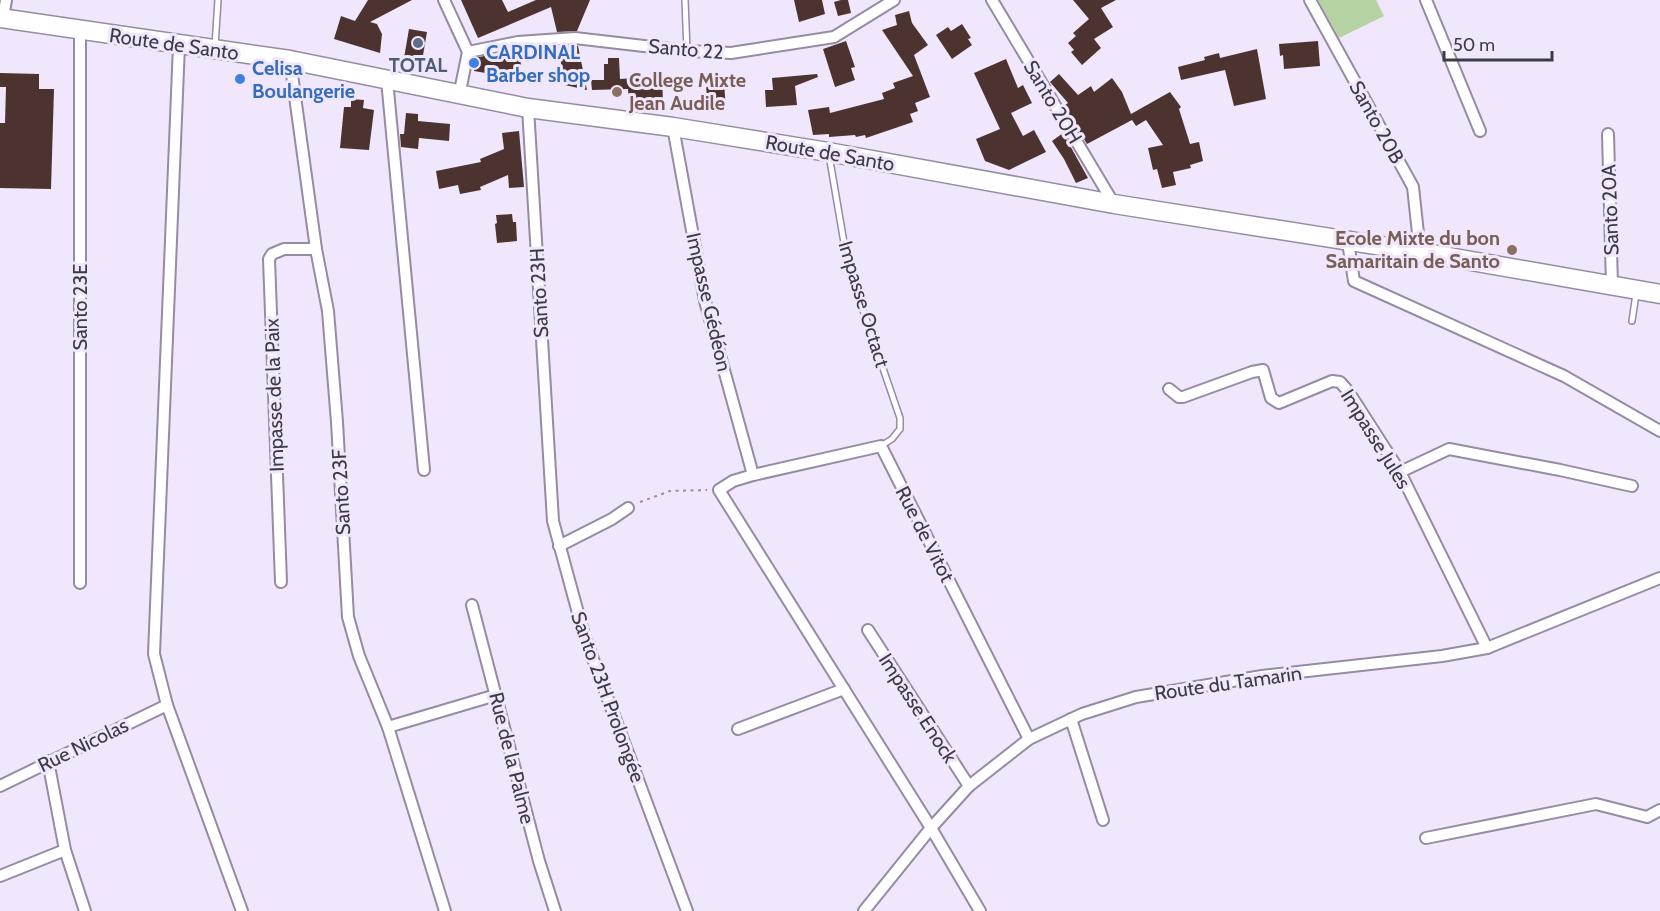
<svg xmlns="http://www.w3.org/2000/svg" width="1660" height="911" font-family="Cabin,sans-serif">
<rect width="100%" height="100%" fill="#f0e7fd"/>
<polygon fill="#b6d3a4" points="1318,0 1376,0 1384,16 1339,38"/>
<g fill="#4c3330">
<polygon points="368,0 412,0 370,22 377,24 382,34 380,53 334,39 341,16 355,21"/>
<polygon points="461,0 502,0 508,12 536,0 590,0 577,31 557,32 551,7 478,38"/>
<polygon points="794,0 822,0 825,14 799,22"/>
<polygon points="841,0 848,0 851,13 838,16 834,2"/>
<polygon points="1073,0 1116,0 1101,8 1113,27 1094,39 1101,48 1082,65 1071,52 1074,50 1068,43 1076,36 1073,33 1089,19"/>
<polygon points="909,11 912,23 928,45 914,55 930,97 915,103 918,111 910,114 913,122 866,138 865,135 856,137 855,135 829,137 829,134 813,135 808,110 829,107 830,113 884,99 882,93 895,88 893,83 913,76 882,30 897,25 895,15"/>
<polygon points="962,24 971,38 968,39 972,45 952,59 936,35 948,27 951,31"/>
<polygon points="409,29 427,32 422,61 404,58"/>
<polygon points="846,41 855,67 851,68 855,80 835,87 823,49"/>
<polygon points="1318,41 1320,66 1284,69 1283,55 1280,56 1279,44"/>
<polygon points="578,46 587,90 565,85 560,58 547,60 543,48"/>
<polygon points="520,49 521,68 504,71 503,76 474,71 474,58"/>
<polygon points="1257,49 1266,99 1234,106 1225,70 1181,80 1178,67 1205,60 1204,57 1219,53 1220,58"/>
<polygon points="608,58 619,58 620,79 662,76 663,102 629,105 628,89 592,90 591,80 604,80 604,64 608,64"/>
<polygon points="1006,59 1018,88 1023,85 1032,103 1011,113 1023,136 1034,130 1046,152 1009,170 985,161 976,139 1000,129 974,73"/>
<polygon points="0,73 39,74 39,89 54,89 51,189 0,188 0,123 5,123 6,87 0,87"/>
<polygon points="817,74 818,77 795,86 797,105 766,107 765,90 773,90 772,78"/>
<polygon points="1059,74 1078,95 1091,86 1094,92 1112,78 1122,92 1131,114 1170,92 1181,107 1179,109 1190,144 1199,142 1203,161 1190,165 1191,168 1173,172 1176,185 1162,188 1157,169 1153,170 1148,148 1163,145 1146,120 1136,126 1132,120 1087,144 1064,106 1068,103 1050,82"/>
<polygon points="724,83 726,109 708,110 706,85"/>
<polygon points="351,99 364,100 363,108 374,110 369,150 340,148 344,107 351,107"/>
<polygon points="406,113 418,114 418,121 450,124 449,141 419,138 418,149 401,147 400,134 404,134"/>
<polygon points="519,131 524,187 509,188 508,175 480,187 481,190 460,194 458,185 439,189 436,171 481,162 480,159 504,149 502,133"/>
<polygon points="1063,133 1088,178 1076,183 1064,159 1052,141"/>
<polygon points="512,214 513,222 516,222 517,241 497,243 495,224 497,223 496,215"/>
</g>
<g fill="none" stroke-linecap="round" stroke-linejoin="round">
<defs>
<g id="lane">
<polyline points="685,0 687,51"/>
<polyline points="215,46 218,0"/>
<polyline points="829,155 848,266 900,418 900,429 892,439 881,446"/>
<polyline points="1632,321 1636,294"/>
</g>
<g id="street">
<polyline points="444,0 468,52 459,96"/>
<polyline points="992,0 1114,204"/>
<polyline points="1310,0 1413,187 1420,252"/>
<polyline points="1426,0 1480,131"/>
<polyline points="3,18 6,0"/>
<polyline points="179,45 154,654 167,705 242,911"/>
<polyline points="468,52 518,42 575,38 687,51 731,53 834,37 894,0"/>
<polyline points="290,60 316,249 328,311 337,422 348,617 359,656 388,727 445,911"/>
<polyline points="387,80 424,470"/>
<polyline points="528,108 553,521 584,635 687,911"/>
<polyline points="673,127 705,301 753,475"/>
<polyline points="1608,134 1612,286"/>
<polyline points="1348,242 1354,281 1564,376 1660,431"/>
<polyline points="1169,389 1179,397 1183,397 1252,372 1263,370 1271,398 1279,403 1332,381 1340,382 1348,391 1400,472 1487,648"/>
<polyline points="1400,472 1449,449 1560,470 1632,486"/>
<polyline points="559,546 612,519 628,508"/>
<polyline points="281,582 269,259 272,254 284,249 316,249"/>
<polyline points="80,583 80,31"/>
<polyline points="472,605 539,861 555,911"/>
<polyline points="868,630 969,786"/>
<polyline points="1071,719 1103,820"/>
<polyline points="388,727 496,695"/>
<polyline points="738,729 844,689"/>
<polyline points="48,761 65,850 85,911"/>
<polyline points="0,786 167,705"/>
<polyline points="1426,838 1596,804 1647,817 1660,810"/>
<polyline points="0,876 65,850"/>
<polyline points="864,911 931,828 969,786 1029,739 1082,714 1136,697 1262,676 1442,656 1487,648 1660,578"/>
<polyline points="980,911 931,828 719,490 733,481 753,475 881,446 1029,739"/>
</g>
<polyline id="primary" points="0,18 290,60 528,108 673,127 828,152 1114,204 1420,252 1660,294"/>
</defs>
<use href="#lane" stroke="#958ba3" stroke-width="8"/>
<use href="#street" stroke="#958ba3" stroke-width="14"/>
<use href="#primary" stroke="#958ba3" stroke-width="21"/>
<polyline stroke="#9690a0" stroke-width="2" stroke-dasharray="3 4.5" stroke-linecap="butt" points="640,502 670,491 707,490"/>
<use href="#lane" stroke="#fff" stroke-width="5"/>
<use href="#street" stroke="#fff" stroke-width="10"/>
<use href="#primary" stroke="#fff" stroke-width="18"/>
</g>
<circle fill="#5c6f8a" stroke="#f0e7fd" stroke-width="2" cx="418" cy="43" r="6"/>
<g fill="#3f7fe0" stroke="#f0e7fd" stroke-width="2">
<circle cx="474" cy="63" r="6"/>
<circle cx="240" cy="79" r="6"/>
</g>
<g fill="#8d6e63" stroke="#f0e7fd" stroke-width="2">
<circle cx="617" cy="92" r="6"/>
<circle cx="1512" cy="250" r="6"/>
</g>
<g text-anchor="middle" stroke-width="6" stroke-linejoin="round" paint-order="stroke">
<g font-size="20" fill="#3e3a44" stroke="#f0e7fd">
<text transform="translate(174 44) rotate(8)" y="7">Route de Santo</text>
<text transform="translate(686 49) rotate(5)" y="7">Santo 22</text>
<text transform="translate(1053 102) rotate(59)" y="7">Santo 20H</text>
<text transform="translate(1377 122) rotate(61)" y="7">Santo 20B</text>
<text transform="translate(830 153) rotate(10)" y="7">Route de Santo</text>
<text transform="translate(1610 210) rotate(-92)" y="7">Santo 20A</text>
<text transform="translate(539 293) rotate(-93)" y="7">Santo 23H</text>
<text transform="translate(709 302) rotate(77)" y="7">Impasse Gédéon</text>
<text transform="translate(864 304) rotate(73)" y="7">Impasse Octact</text>
<text transform="translate(80 307) rotate(-90)" y="7">Santo 23E</text>
<text transform="translate(274 395) rotate(-92)" y="7">Impasse de la Paix</text>
<text transform="translate(1376 439) rotate(58)" y="7">Impasse Jules</text>
<text transform="translate(341 492) rotate(-93)" y="7">Santo 23F</text>
<text transform="translate(925 534) rotate(63)" y="7">Rue de Vitot</text>
<text transform="translate(1228 683) rotate(-8)" y="7">Route du Tamarin</text>
<text transform="translate(608 697) rotate(70)" y="7">Santo 23H Prolongée</text>
<text transform="translate(918 708) rotate(57)" y="7">Impasse Enock</text>
<text transform="translate(83 745) rotate(-26)" y="7">Rue Nicolas</text>
<text transform="translate(512 758) rotate(76)" y="7">Rue de la Palme</text>
</g>
<g font-size="20" font-weight="bold" fill="#366cbe" stroke="#f0e7fd" text-anchor="start">
<text x="486" y="59">CARDINAL<tspan x="486" dy="23">Barber shop</tspan></text>
<text x="252" y="75">Celisa<tspan x="252" dy="23">Boulangerie</tspan></text>
</g>
<g font-size="20" font-weight="bold" fill="#4e5e75" stroke="#f0e7fd">
<text x="418" y="72">TOTAL</text>
</g>
<g font-size="20" font-weight="bold" fill="#785e54" stroke="#f0e7fd" text-anchor="start">
<text x="629" y="87">College Mixte<tspan x="629" dy="23">Jean Audile</tspan></text>
<text x="1500" y="245" text-anchor="end">Ecole Mixte du bon<tspan x="1500" dy="23">Samaritain de Santo</tspan></text>
</g>
</g>
<path d="M1444 51v9h108v-9" fill="none" stroke="#3e3a44" stroke-width="3"/>
<text x="1453" y="51" font-size="18" fill="#3e3a44" stroke="#f0e7fd" stroke-width="4.5" paint-order="stroke">50 m</text>
</svg>
